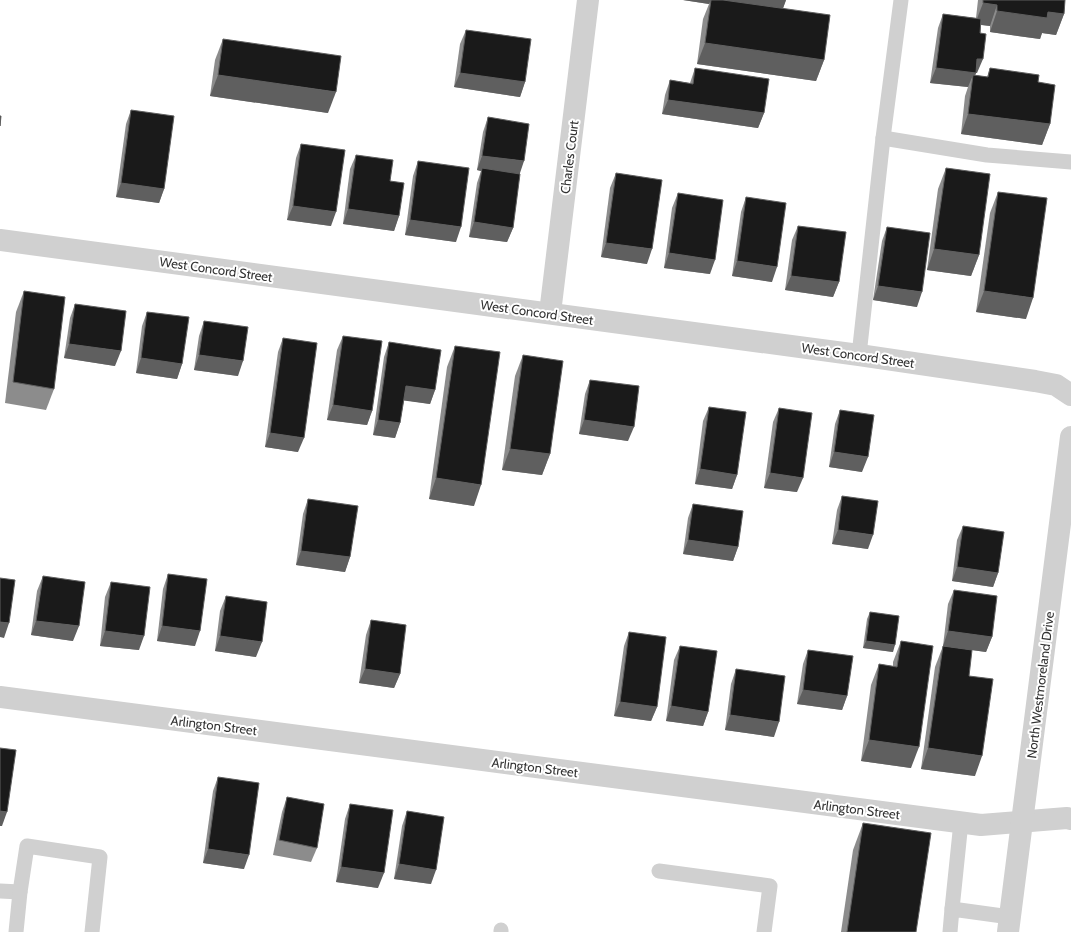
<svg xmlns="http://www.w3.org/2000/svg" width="1071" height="932" font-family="Cabin,sans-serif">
<rect width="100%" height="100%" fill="#fff"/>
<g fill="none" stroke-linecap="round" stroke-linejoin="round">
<g stroke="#d0d0d0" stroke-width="15">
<polyline points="883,138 987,155 1071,162"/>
<polyline points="859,355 883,138 901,0"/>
<polyline points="659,871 770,886 764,932"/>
<polyline points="0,891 20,892"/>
<polyline points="952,909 961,822"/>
<polyline points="16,932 20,892 27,846 100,857 92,932"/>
<polyline points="501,932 501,930"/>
<polyline points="950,932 952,909 1010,917"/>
</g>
<g stroke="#d0d0d0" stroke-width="22">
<polyline points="0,240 859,355 1035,381 1056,385 1071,395"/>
<polyline points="550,313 588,0"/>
<polyline points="0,697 981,825 1067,818 1071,819"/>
</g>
<polyline stroke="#d0d0d0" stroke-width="22" points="1008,932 1071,437"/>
</g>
<g fill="#8c8c8c">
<polygon points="683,0 786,0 783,8 824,60 816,81 697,64 703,19 709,4"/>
<polygon points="978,0 1065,0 1064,14 1056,35 1042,33 1040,39 990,32 990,26 981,25 977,73 976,73 975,75 987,77 990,68 1038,82 1050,124 1042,145 961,134 965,96 968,87 930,83 938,28 943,14 976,18"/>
<polygon points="466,30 525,82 520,97 454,87 460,44"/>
<polygon points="223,39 328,113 210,96 215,60"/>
<polygon points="695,68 764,113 758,128 662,114 665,95 670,80 690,83"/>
<polygon points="131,110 164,189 159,203 116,197 126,124"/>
<polygon points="488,117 520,173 513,228 507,242 469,237 477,183 481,171 477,170 483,132"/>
<polygon points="301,144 331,226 287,220 296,158"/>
<polygon points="356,155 390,181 399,216 394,231 343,224 350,169"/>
<polygon points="418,161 456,242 405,235 413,176"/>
<polygon points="946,168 979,255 971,276 927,270 938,189"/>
<polygon points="616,173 647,264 601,257 610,188"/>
<polygon points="998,192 1026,319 976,312 990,213"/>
<polygon points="678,193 710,274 664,268 672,208"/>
<polygon points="746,197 772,282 732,276 741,212"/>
<polygon points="798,226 839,282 833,297 785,290 792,240"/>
<polygon points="887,227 917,307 873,300 882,241"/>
<polygon points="24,291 54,389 46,410 5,403 16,312"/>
<polygon points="75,304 115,366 64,358 70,318"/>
<polygon points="147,312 182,364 177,379 136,373 142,326"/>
<polygon points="204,321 238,376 194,370 199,336"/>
<polygon points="343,336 372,411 367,425 327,420 337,350"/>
<polygon points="283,338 298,452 265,447 278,352"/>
<polygon points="389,342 435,390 430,404 404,400 400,423 395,438 373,435 384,357"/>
<polygon points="455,346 474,506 429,499 447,367"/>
<polygon points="523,355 550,454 542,475 502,470 515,376"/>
<polygon points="590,380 628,441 579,434 585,394"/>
<polygon points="709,407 737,475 732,489 695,484 703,421"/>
<polygon points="779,408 797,492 764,488 773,422"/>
<polygon points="840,410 862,472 829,467 835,424"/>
<polygon points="842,496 868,549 832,544 837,510"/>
<polygon points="308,499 350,557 345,572 296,565 303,514"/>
<polygon points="693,504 738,547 733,561 683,554 688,518"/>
<polygon points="963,526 998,573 993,587 952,581 957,540"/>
<polygon points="168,574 195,646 157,641 163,589"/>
<polygon points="43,576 73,641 31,635 37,591"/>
<polygon points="111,582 139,650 100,646 105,597"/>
<polygon points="954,590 992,637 986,652 943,646 948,604"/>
<polygon points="226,596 256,657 215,651 220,611"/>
<polygon points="870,612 893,652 863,648 867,619"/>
<polygon points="371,620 400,674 394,688 359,683 366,635"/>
<polygon points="629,632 657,707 651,721 614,716 624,646"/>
<polygon points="901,641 911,768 861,761 871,685 879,664 893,666 893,662"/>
<polygon points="680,646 708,712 703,726 666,721 674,660"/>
<polygon points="943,646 975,776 921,769 935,667"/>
<polygon points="808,650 847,696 842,710 797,704 803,664"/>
<polygon points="736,669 774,737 725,730 731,684"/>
<polygon points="218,777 244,869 203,863 213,791"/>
<polygon points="287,797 317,848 311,862 273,855 282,812"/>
<polygon points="350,804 378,888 336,882 345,819"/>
<polygon points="407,811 431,884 394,879 402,826"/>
<polygon points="863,823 916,932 841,932 853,850"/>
</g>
<g fill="#5f5f5f">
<polygon points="683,0 711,0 709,4"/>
<polygon points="711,0 786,0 781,14"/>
<polygon points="983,3 997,5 990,26 975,24"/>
<polygon points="997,11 1048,12 1064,14 1056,35 1042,33 1040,39 990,32"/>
<polygon points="705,43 824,60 816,81 697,64"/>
<polygon points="977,59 983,59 977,73 976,73 972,84 973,75 968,87 930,83 936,68"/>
<polygon points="460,73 525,82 520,97 454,87"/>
<polygon points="218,75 336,92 328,113 210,96"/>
<polygon points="668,100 764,113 758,128 662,114"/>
<polygon points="968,114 1050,124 1042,145 961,134"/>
<polygon points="482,156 524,161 519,176 482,168 481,171 477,170"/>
<polygon points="121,183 164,189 159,203 116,197"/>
<polygon points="293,206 336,212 331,226 287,220"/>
<polygon points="348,209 399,216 394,231 343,224"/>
<polygon points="410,220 461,227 456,242 405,235"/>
<polygon points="474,222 513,228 507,242 469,237"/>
<polygon points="606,243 652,249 647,264 601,257"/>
<polygon points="934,249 979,255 971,276 927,270"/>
<polygon points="669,253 715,260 710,274 664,268"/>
<polygon points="737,261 777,267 772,282 732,276"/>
<polygon points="791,276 839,282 833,297 785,290"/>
<polygon points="878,286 922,292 917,307 873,300"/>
<polygon points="984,291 1033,298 1026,319 976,312"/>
<polygon points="69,344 121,351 115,366 64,358"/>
<polygon points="199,355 243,361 238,376 194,370"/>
<polygon points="141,358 182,364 177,379 136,373"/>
<polygon points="406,386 435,390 430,404 400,400"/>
<polygon points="333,405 372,411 367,425 327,420"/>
<polygon points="378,420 400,423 395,438 373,435"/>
<polygon points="584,420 634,427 628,441 579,434"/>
<polygon points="270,433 304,438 298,452 265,447"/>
<polygon points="510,449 550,454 542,475 502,470"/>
<polygon points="834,452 868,457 862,472 829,467"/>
<polygon points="700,469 737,475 732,489 695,484"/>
<polygon points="770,473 803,478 797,492 764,488"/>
<polygon points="436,478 481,485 474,506 429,499"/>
<polygon points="838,530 873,535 868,549 832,544"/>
<polygon points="688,540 738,547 733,561 683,554"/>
<polygon points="301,551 350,557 345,572 296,565"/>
<polygon points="957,567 998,573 993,587 952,581"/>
<polygon points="36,621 79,626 73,641 31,635"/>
<polygon points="0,622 9,623 4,638 0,637"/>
<polygon points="162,626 200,631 195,646 157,641"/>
<polygon points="105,631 144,636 139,650 100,646"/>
<polygon points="948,631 992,637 986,652 943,646"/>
<polygon points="220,636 262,642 256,657 215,651"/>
<polygon points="866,641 895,645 893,652 863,648"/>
<polygon points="365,669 400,674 394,688 359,683"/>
<polygon points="803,690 847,696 842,710 797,704"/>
<polygon points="620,702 657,707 651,721 614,716"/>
<polygon points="671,706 708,712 703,726 666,721"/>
<polygon points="730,715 779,722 774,737 725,730"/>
<polygon points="869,740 919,747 911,768 861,761"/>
<polygon points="928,748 982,756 975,776 921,769"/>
<polygon points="0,811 7,812 2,826 0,826"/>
<polygon points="208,849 249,855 244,869 203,863"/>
<polygon points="399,864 436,870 431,884 394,879"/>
<polygon points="341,867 384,873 378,888 336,882"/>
</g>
<g fill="#1a1a1a" stroke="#5f5f5f">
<polygon points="711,0 723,0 830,15 824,60 705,43"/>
<polygon points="983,0 1065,0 1064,14 1048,12 1047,18 997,11 997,5 983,3"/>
<polygon points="943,14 981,19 980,33 986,34 983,59 977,59 976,73 936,68"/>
<polygon points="466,30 531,39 525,82 460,73"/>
<polygon points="223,39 341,56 336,92 218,75"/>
<polygon points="695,68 769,79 764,113 668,100 670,80 693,84"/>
<polygon points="990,68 1039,75 1038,82 1055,85 1050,124 968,114 973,75 988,77"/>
<polygon points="131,110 174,116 164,189 121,183"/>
<polygon points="0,116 1,116 0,126"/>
<polygon points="488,117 529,124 524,161 482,156"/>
<polygon points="301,144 345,150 336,212 293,206"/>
<polygon points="356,155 393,160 390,181 404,183 399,216 348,209"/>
<polygon points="418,161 469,168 461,227 410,220"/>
<polygon points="482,168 520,174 513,228 474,222"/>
<polygon points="946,168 990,174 979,255 934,249"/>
<polygon points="616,173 662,180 652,249 606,243"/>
<polygon points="998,192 1047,198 1033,298 984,291"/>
<polygon points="678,193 723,200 715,260 669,253"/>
<polygon points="746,197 786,203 777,267 737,261"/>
<polygon points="798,226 846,232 839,282 791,276"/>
<polygon points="887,227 930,233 922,292 878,286"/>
<polygon points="24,291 65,297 54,389 13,382"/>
<polygon points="75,304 126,311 121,351 69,344"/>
<polygon points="147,312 189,317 182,364 141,358"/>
<polygon points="204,321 248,327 243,361 199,355"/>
<polygon points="343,336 382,341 372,411 333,405"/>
<polygon points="283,338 317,343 304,438 270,433"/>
<polygon points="389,342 441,350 435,390 406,386 400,423 378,420"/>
<polygon points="455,346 500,352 481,485 436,478"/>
<polygon points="523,355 563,361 550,454 510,449"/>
<polygon points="590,380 639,386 634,427 584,420"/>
<polygon points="709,407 746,412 737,475 700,469"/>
<polygon points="779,408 812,413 803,478 770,473"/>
<polygon points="840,410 874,415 868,457 834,452"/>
<polygon points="842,496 878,501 873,535 838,530"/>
<polygon points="308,499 358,506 350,557 301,551"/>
<polygon points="693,504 743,511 738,547 688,540"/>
<polygon points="963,526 1004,532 998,573 957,567"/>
<polygon points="168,574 207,579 200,631 162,626"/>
<polygon points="43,576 85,582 79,626 36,621"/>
<polygon points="0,578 15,580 9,623 0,622"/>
<polygon points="111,582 150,587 144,636 105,631"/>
<polygon points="954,590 997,596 992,637 948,631"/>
<polygon points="226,596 267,602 262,642 220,636"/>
<polygon points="870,612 899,616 895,645 866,641"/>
<polygon points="371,620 406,625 400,674 365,669"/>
<polygon points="629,632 666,637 657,707 620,702"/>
<polygon points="901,641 933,646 919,747 869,740 879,664 897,667"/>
<polygon points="680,646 717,651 708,712 671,706"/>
<polygon points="943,646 972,650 969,676 993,679 982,756 928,748"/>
<polygon points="808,650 853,656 847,696 803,690"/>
<polygon points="736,669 785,676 779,722 730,715"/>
<polygon points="0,748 16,750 7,812 0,811"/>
<polygon points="218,777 259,783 249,855 208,849"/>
<polygon points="287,797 324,804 317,848 279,840"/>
<polygon points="350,804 393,810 384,873 341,867"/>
<polygon points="407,811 444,817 436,870 399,864"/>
<polygon points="863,823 931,833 916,932 847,932"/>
</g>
<g text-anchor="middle" stroke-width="4" stroke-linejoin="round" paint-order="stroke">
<g font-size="13" fill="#333" stroke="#fff">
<text transform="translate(569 157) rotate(-83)" y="5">Charles Court</text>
<text transform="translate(216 269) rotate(8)" y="5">West Concord Street</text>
<text transform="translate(537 312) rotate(8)" y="5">West Concord Street</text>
<text transform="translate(858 355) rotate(8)" y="5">West Concord Street</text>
<text transform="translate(1040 685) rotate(-83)" y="5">North Westmoreland Drive</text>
<text transform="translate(214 725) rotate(7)" y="5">Arlington Street</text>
<text transform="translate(535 767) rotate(7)" y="5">Arlington Street</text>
<text transform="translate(857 809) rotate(7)" y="5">Arlington Street</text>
</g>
</g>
</svg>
